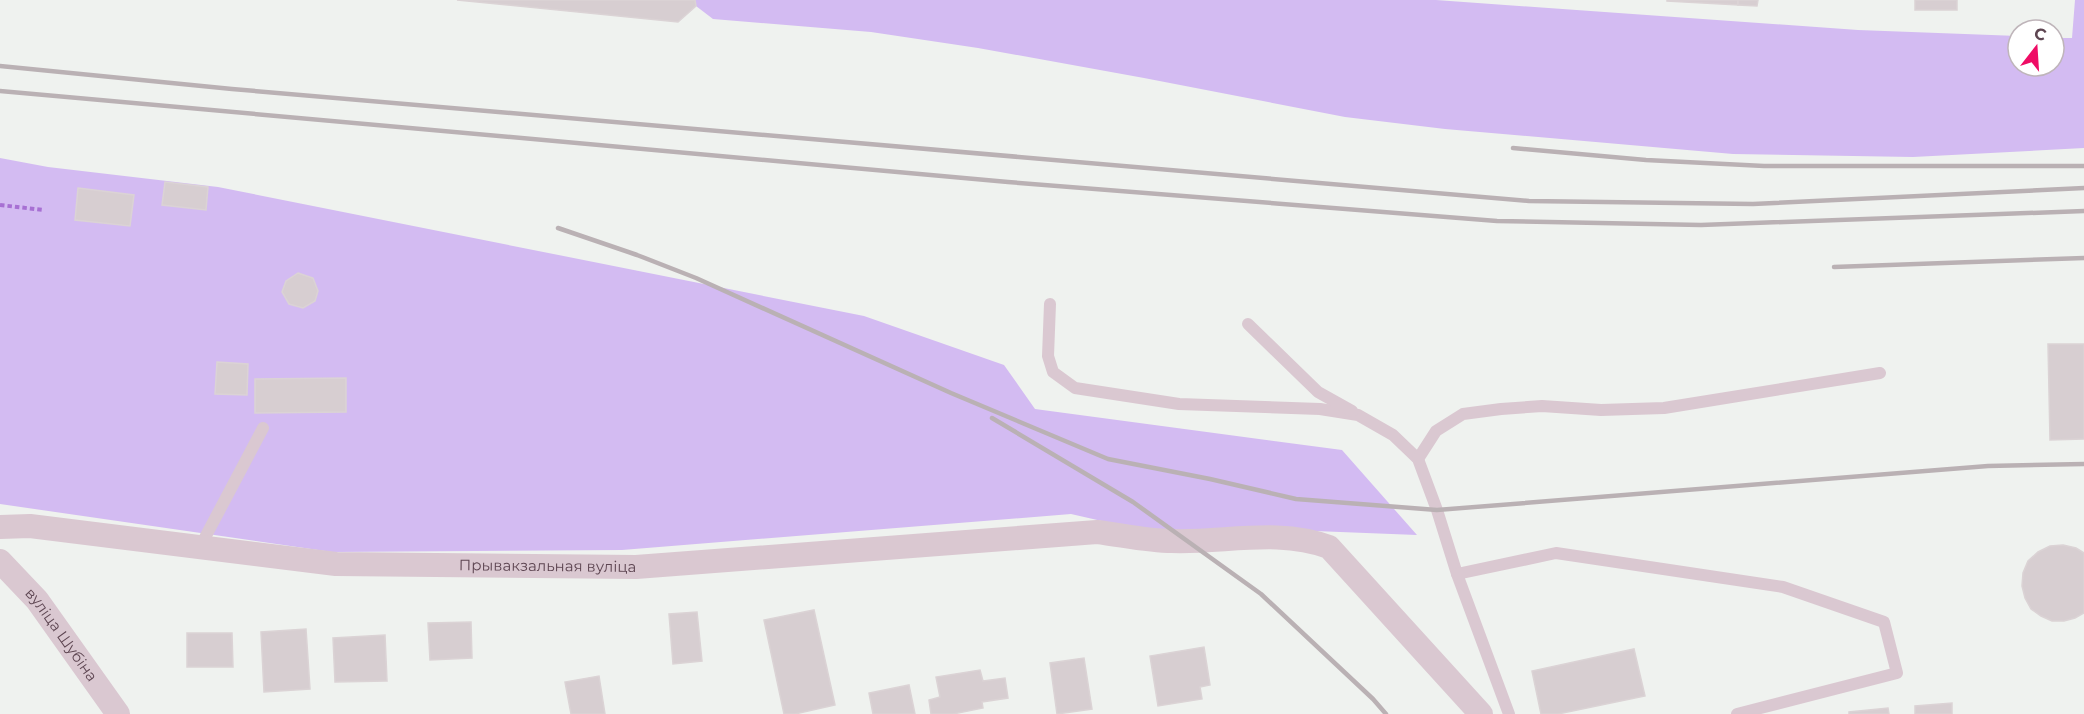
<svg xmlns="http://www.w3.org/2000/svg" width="2084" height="714" font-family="Montserrat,sans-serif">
<rect width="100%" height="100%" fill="#eff2ef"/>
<g fill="#d3bbf2">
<polygon points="695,0 1436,0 1858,30 2018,36 2018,66 2054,66 2054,38 2072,38 2075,0 2084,0 2084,148 1913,157 1733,154 1445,129 1345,117 1144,78 978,48 871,32 713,19 696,6"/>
<polygon points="0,158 48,167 218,187 864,316 1004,365 1035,409 1342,450 1417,535 1262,529 1150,532 1071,514 622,550 332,552 0,504"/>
</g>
<g fill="#d7ced1" stroke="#dbd3d5" stroke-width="1.5">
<polygon points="457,0 695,0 696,6 678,22"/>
<polygon points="1667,0 1738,0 1738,5 1667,1"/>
<polygon points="1738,0 1758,0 1757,6 1738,5"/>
<rect x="1915" y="0" width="42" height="10"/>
<polygon points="165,182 208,187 206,210 162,205"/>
<polygon points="78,188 134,195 130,226 75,220"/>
<polygon points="298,273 313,278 318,291 315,301 303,308 289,304 282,292 286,281"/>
<polygon points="2048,344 2084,344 2084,439 2050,440"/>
<polygon points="217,362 248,364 247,395 215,394"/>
<polygon points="346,378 346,412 255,413 255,379"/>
<polygon points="2063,545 2076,548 2084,553 2084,613 2075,618 2064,621 2052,621 2041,616 2031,609 2025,598 2022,586 2023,573 2028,561 2038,552 2050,546"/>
<polygon points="814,610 835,705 795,714 784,714 764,620"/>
<polygon points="697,612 702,661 673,664 669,614"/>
<polygon points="471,622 472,658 430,660 428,623"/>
<polygon points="306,629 310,689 264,692 261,632"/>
<polygon points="187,633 232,633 233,667 187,667"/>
<polygon points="385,635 387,681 335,682 333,638"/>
<polygon points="1204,647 1210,685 1200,687 1202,699 1158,706 1150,656"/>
<polygon points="1634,649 1645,696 1558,714 1541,714 1532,671"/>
<polygon points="1084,658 1092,709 1057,714 1050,663"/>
<polygon points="980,670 983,681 1005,678 1008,698 982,702 983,708 953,714 931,714 929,700 940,697 936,677"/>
<polygon points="599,676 605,714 571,714 565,682"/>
<polygon points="909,685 915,714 873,714 869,693"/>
<polygon points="1952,703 1952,714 1915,714 1915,706"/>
<polygon points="1888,708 1889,714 1849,714 1849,712"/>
</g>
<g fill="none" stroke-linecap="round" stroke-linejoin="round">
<polyline stroke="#a770d3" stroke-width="4" stroke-dasharray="4.5 3" stroke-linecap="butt" points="0,205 43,210"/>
<g stroke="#dac8d1" stroke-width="12">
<polyline points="1050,304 1048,356 1053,372 1075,388 1179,404 1320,409 1358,415 1393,435 1418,459 1437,510 1457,574 1509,714"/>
<polyline points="1248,324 1318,392 1352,411"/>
<polyline points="1418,459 1436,431 1463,414 1501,409 1542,406 1601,410 1664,408 1880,373"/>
<polyline points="200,547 263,428"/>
<polyline points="1457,574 1556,553 1783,587 1884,622 1897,673 1737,714"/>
</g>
<g stroke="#dac8d1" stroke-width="24">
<path id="s1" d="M0 527 30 526 336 564 636 567 1097 532C1122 535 1147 541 1172 541 1224 543 1278 528 1329 547L1481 714"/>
<path id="s2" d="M0 561 37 600 118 714"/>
</g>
<g stroke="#bab1b4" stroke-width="4.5">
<polyline points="0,66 232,89 1529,201 1753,204 2084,188"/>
<polyline points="0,91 1008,182 1497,221 1701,225 2084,211"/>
<polyline points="1513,148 1646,160 1764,166 2084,166"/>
<polyline points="558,228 637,255 696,278 951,393 1108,459 1210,479 1296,499 1437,510 1988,466 2084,464"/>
<polyline points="1834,267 2084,258"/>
<polyline points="992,418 1133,502 1261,594 1373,699 1386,714"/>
</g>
</g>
<g text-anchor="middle" stroke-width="4.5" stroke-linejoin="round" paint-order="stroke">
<g font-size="15" fill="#5e4652" stroke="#fff">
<text dy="5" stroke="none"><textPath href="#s1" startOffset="550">Прывакзальная вуліца</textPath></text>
<text dy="5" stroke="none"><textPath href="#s2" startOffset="96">вуліца Шубіна</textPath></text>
</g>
</g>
<g transform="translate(2036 48) rotate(17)"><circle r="28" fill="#ffffff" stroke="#bfb5ba" stroke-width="1.5"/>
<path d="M0-4.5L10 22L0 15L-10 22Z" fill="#ef0c65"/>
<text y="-9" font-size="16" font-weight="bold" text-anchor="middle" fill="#5e4652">С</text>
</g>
</svg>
